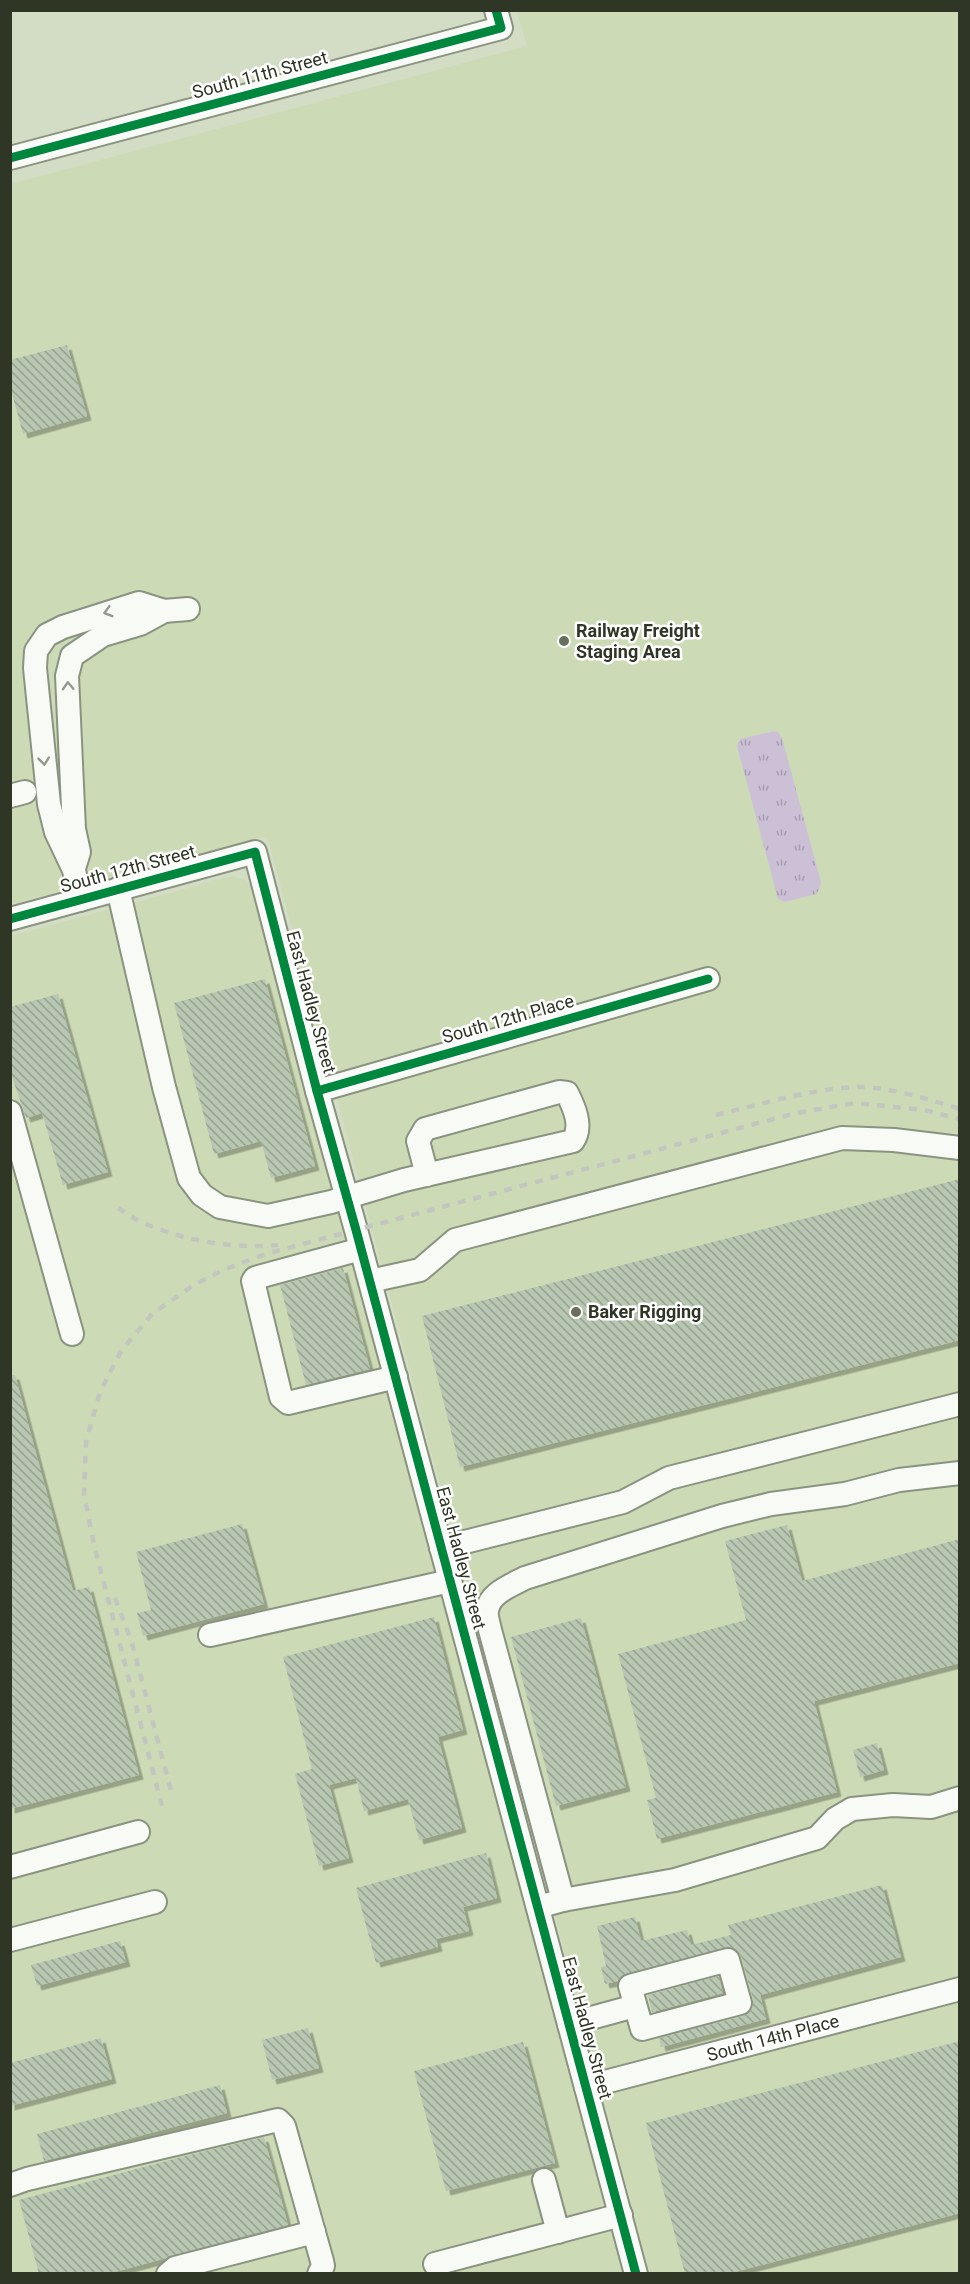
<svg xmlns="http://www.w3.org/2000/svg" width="970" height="2284" font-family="Roboto,sans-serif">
<defs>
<pattern id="grass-tufts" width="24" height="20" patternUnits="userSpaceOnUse" patternTransform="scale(1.5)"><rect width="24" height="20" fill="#ccc0d7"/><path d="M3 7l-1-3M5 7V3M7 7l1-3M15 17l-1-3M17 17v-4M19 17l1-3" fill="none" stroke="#a69dae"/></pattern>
<pattern id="building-back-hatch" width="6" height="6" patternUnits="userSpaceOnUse" patternTransform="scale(1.5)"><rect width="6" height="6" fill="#b8c7b2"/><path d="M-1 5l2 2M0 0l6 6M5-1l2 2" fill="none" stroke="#96a291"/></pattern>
<filter id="shadow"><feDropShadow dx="4.5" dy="4.5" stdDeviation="0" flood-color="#0004"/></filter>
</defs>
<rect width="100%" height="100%" fill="#d3dcc5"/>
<g fill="#ccdbb6">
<polygon points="517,11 959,11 959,2273 650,2273 268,839 263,837 11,904 11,184 527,46"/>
<polygon points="232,876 246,880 254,890 622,2273 11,2274 11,936"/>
</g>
<polygon fill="url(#grass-tufts)" points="773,731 778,732 782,738 821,882 819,890 816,894 785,902 778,899 737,746 740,739"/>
<g fill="url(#building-back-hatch)" filter="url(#shadow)">
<polygon points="67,345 87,416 23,434 10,386 10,360"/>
<polygon points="265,979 315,1166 271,1178 261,1141 214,1154 174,1003"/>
<polygon points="58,994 108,1172 63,1185 42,1113 26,1118 10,1071 10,1007"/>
<polygon points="960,1179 960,1340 460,1467 422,1316"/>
<polygon points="343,1268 370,1369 306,1385 280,1285"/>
<polygon points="10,1375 15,1375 73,1591 89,1587 139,1775 10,1809"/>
<polygon points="242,1524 264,1604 143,1636 137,1613 151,1610 136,1552"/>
<polygon points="787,1525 802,1581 960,1539 960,1663 814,1701 837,1792 657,1839 647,1800 656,1798 618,1654 746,1620 725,1541"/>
<polygon points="434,1617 463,1730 438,1737 462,1828 419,1840 408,1799 364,1811 356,1778 329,1785 349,1858 319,1866 295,1774 312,1769 283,1657"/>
<polygon points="581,1618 626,1787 556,1806 511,1637"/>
<polygon points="877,1743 884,1770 860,1777 853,1750"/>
<polygon points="486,1853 497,1898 463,1907 469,1931 436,1939 438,1947 376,1963 356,1888"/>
<polygon points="882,1885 901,1957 760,1995 766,2019 661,2047 659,2038 743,2016 750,2012 753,2006 753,1999 741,1956 737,1950 731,1947 627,1973 618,1981 605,1984 601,1967 606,1966 597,1926 635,1917 641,1941 687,1930 691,1945 731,1935 728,1925"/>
<polygon points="120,1941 126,1962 37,1986 31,1965"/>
<polygon points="719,1976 723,1993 652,2012 648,1995"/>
<polygon points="308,2028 319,2068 272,2080 262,2040"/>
<polygon points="101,2038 112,2079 10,2106 10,2063"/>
<polygon points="960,2041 960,2213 727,2274 685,2274 646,2123"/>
<polygon points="523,2042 555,2163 446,2191 414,2071"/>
<polygon points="220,2085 227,2113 44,2161 37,2134"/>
<polygon points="264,2137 288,2225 107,2274 39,2274 19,2200 189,2155"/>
</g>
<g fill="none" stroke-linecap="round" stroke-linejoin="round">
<defs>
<g id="minor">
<polyline points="10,158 501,28 496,10"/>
<polyline points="10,796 25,792"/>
<polyline points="75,865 79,852 74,829 67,676 72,656 103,635 140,624 164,611"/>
<path d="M118 889 164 1087 189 1178 202 1195 220 1207 268 1216 331 1202 404 1180 573 1141C583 1126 574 1107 567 1093L559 1092 425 1129 418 1141 427 1175"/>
<polyline points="80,900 74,870 56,832 49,804 35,668 36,651 47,635 63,627 139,603 164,611 188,609"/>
<polyline points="10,919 255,852 317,1091 356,1230 636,2274"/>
<polyline points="317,1091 708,979"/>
<polyline points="10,1112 72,1334"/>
<polyline points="361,1249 255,1278 253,1281 281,1397 288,1403 396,1377"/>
<polyline points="370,1281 420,1270 455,1240 842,1138 894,1140 960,1148"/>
<polyline points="441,1548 623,1502 669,1478 960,1404"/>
<polyline points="210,1635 450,1581"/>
<polyline points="10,1867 138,1832"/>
<polyline points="563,1900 675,1880 817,1838 835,1819 852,1809 893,1805 931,1807 960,1798"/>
<path d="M538 1907 563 1900 490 1630C489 1624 486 1617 487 1611 489 1593 512 1585 525 1578L722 1516 771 1504 845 1494 899 1480 960 1473"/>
<polyline points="10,1940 155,1902"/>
<polygon points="728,1960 740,2003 642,2029 630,1986"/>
<polyline points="569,2024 635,2006"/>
<polyline points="586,2087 960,1989"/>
<polyline points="544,2180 558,2232"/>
<polyline points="10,2185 27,2179 278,2120 284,2126 322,2261 323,2266 319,2274"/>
<polyline points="435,2264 621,2215"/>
<polyline points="168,2274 175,2268 314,2232"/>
</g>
</defs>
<use href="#minor" stroke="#8a9280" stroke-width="26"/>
<use href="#minor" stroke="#f8faf6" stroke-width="22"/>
<g stroke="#c3c6bf" stroke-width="4.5" stroke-dasharray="8 8" stroke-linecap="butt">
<path d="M716 1115C763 1104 812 1088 861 1087 889 1087 932 1100 960 1109"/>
<path d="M118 1208C127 1213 136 1221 146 1224 186 1241 234 1249 278 1245"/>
<polyline points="115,1598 132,1643 171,1791"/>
<polyline points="162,1806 95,1549 84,1495 86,1442 100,1392 121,1351 153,1313 194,1285 225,1269 269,1253 796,1113 855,1103 924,1110 960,1119"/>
</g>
<defs>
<g id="cycleway">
<polyline points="10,158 501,28 496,10"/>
<polyline points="10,919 255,852 317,1091 356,1230 636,2274"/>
<polyline points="317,1091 708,979"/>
</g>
</defs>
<use href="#cycleway" stroke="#fff" stroke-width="13"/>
<use href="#cycleway" stroke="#00873e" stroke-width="9"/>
</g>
<defs><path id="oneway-chevron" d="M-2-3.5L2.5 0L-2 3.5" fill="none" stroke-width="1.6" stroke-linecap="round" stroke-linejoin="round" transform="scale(1.5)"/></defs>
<g stroke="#94988e">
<use href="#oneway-chevron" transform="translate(108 612) rotate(164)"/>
<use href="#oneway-chevron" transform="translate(68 686) rotate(-92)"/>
<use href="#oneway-chevron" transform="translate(44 761) rotate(84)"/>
</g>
<g fill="#68705d" stroke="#fff" stroke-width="2">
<circle cx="564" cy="641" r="6"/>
<circle cx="576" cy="1312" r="6"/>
</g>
<g text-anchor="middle" stroke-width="5" stroke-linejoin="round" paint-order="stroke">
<g font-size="18" fill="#2f3625" stroke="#fff">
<text transform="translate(260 75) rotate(-15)" y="6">South 11th Street</text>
<text transform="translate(128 869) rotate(-15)" y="6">South 12th Street</text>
<text transform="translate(311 1002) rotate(75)" y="6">East Hadley Street</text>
<text transform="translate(508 1019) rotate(-16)" y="6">South 12th Place</text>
<text transform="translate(461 1558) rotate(75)" y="6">East Hadley Street</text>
<text transform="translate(587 2028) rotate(75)" y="6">East Hadley Street</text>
<text transform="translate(773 2038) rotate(-15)" y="6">South 14th Place</text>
</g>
<g font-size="18" font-weight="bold" fill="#2f3625" stroke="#fff" text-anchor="start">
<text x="576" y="637">Railway Freight<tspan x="576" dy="21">Staging Area</tspan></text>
<text x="588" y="1318">Baker Rigging</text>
</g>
</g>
<rect width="970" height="2284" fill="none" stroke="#2f3625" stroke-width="24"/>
</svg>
